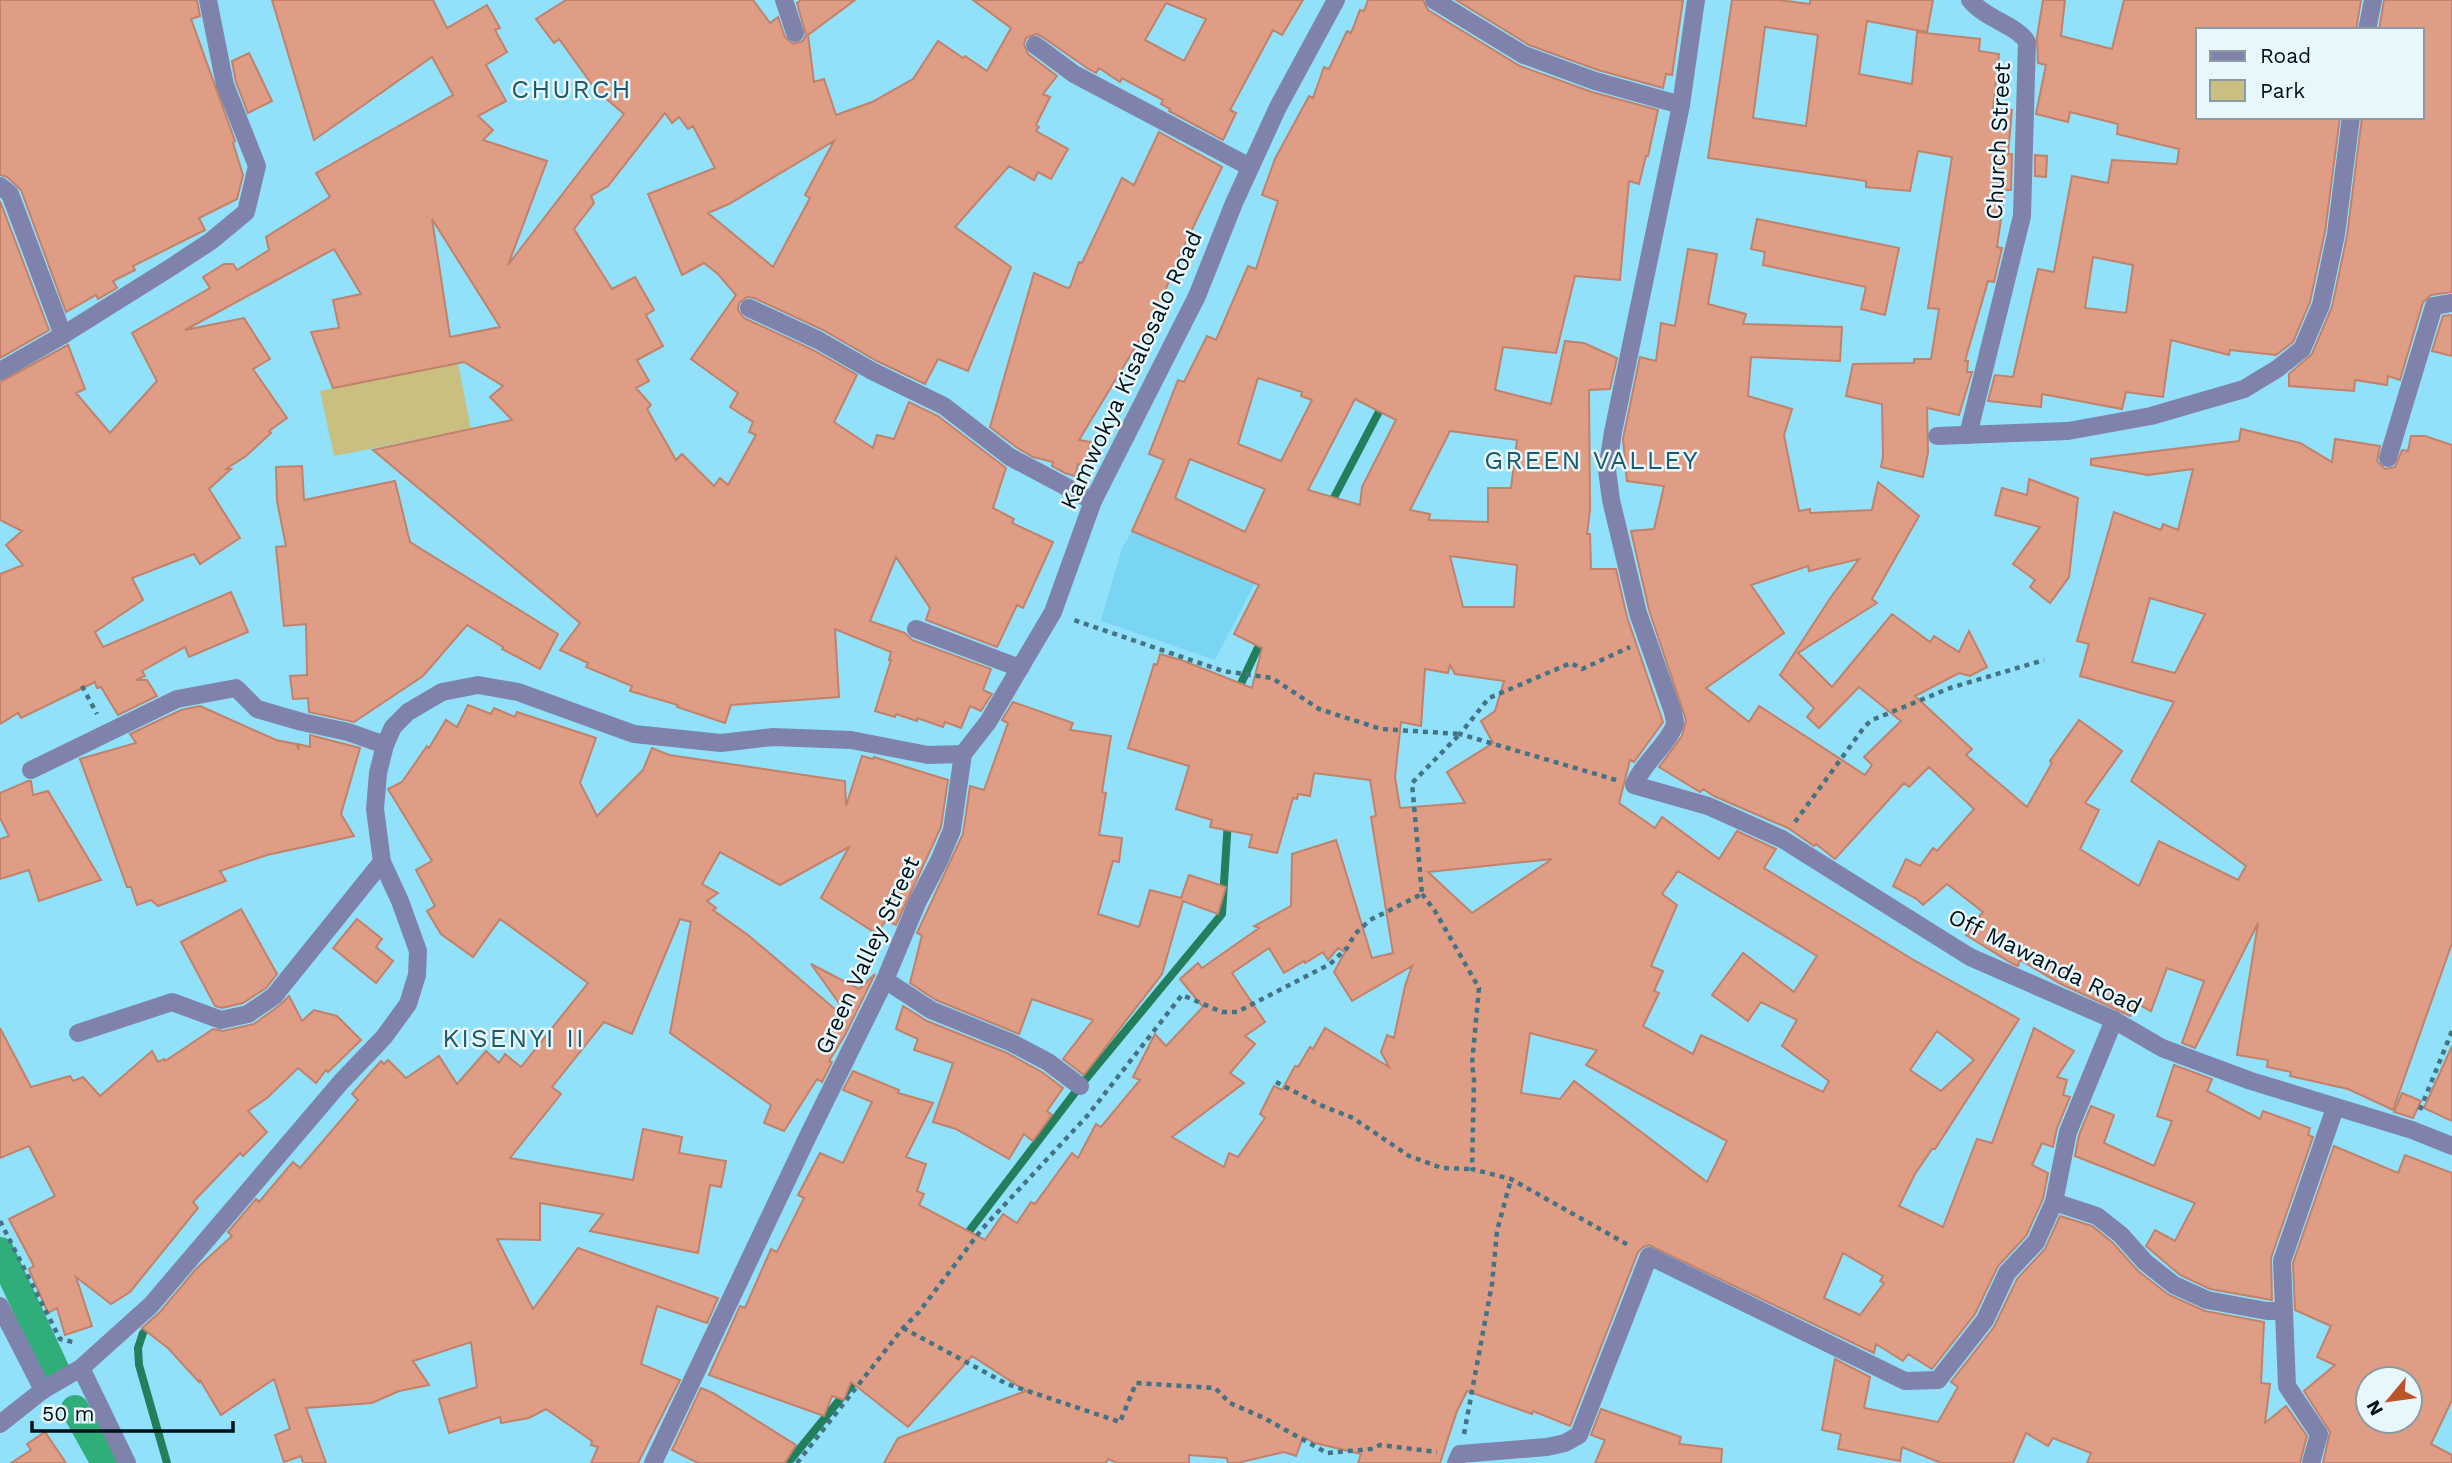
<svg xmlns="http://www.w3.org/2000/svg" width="2452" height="1463" font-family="'Work Sans',sans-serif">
<rect width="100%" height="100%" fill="#91e1fb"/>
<polygon fill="#7ad5f2" points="1132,531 1255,583 1215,660 1101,621 1122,548"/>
<polygon fill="#c8bf81" points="458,363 471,429 334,456 320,391"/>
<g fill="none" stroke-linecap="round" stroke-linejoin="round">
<g stroke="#217f5c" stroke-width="8">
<polyline points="1329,507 1383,404"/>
<polyline points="1237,692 1263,637"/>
<polyline points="964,1238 1080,1086 1222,914 1228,820"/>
<polyline points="143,1333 138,1348 139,1365 167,1463"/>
<polyline points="788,1463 859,1376"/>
</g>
<g stroke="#2fae79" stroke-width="28">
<polyline points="0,1251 56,1371"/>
<polyline points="75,1409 105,1463"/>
</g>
</g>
<g fill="#df9d85" stroke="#c1816a" stroke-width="2" fill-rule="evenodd">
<polygon points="0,0 197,0 200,16 191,19 235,141 233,143 243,175 237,199 199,218 205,230 133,266 135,270 113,281 117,288 98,299 96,295 66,312 21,190 7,177 0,175"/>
<path d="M272 0H433L447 28 487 5 500 28 495 30 507 52 486 65 506 101 478 116 493 130 483 140 547 161 508 265 624 114 596 90 559 39 554 43 536 19 566 0H753L770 23 778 17 785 37 793 44 803 41 806 35 797 3 801 0H855L808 35 814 82 824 79 836 115 872 102 913 79 938 41 963 58 965 56 987 71 1011 28 973 0H1303L1282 35 1273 30 1230 110 1236 113 1223 140 1169 111 1170 109 1161 104 1163 100 1122 78 1120 82 1099 68 1096 73 1087 68 1041 36 1036 34 1026 38 1024 44 1028 54 1057 76 1043 94 1050 97 1036 125 1039 127 1036 131 1068 149 1051 179 1038 172 1034 180 1009 166 955 227 1011 267 968 371 938 359 925 384 877 361 823 330 754 298 747 297 739 303 738 310 744 318 813 350 857 375 834 422 873 448 877 435 894 439 909 402 938 416 1006 468 993 508 1014 519 1012 523 1053 542 1023 608 1017 605 997 647 926 620 930 608 896 557 870 621 905 633 912 640 991 669 983 690 992 694 981 711 970 706 961 728 945 722 943 727 917 718V721L896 714 895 717 875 711 891 660H889L891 652 835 629 839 697 731 705 725 723 677 707 678 705 630 691 632 686 586 667 588 663 560 650 580 623 373 450 512 420 490 397 503 386 464 362 333 388 311 332 339 328 333 300 361 294 334 249 185 330 244 318 270 359 253 369 287 418 269 431 271 433 246 456 226 469H231L209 489 240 538 200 564 194 554 132 578 143 600 95 632 103 647 231 592 248 632 189 657 185 647 142 671 145 676 136 680H147L157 696 118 715 101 687 97 688 95 682 21 718 18 713 0 724V574L23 565 6 545 22 531 0 520V382L68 345 85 389 76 393 110 433 157 381 132 333 210 288 203 277 224 264H233L237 270 269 250 266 237 330 197 316 173 453 95 432 57 314 140ZM1166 3 1206 19 1184 61 1145 40ZM665 113 672 123 679 117 688 129 693 126 715 168 648 194 682 275 704 263 718 274 736 295 691 359 738 393 730 407 753 422 749 432 756 435 728 485 720 478 714 486 682 454 676 460 647 409 651 405 636 388 649 381 637 360 663 346 646 315 654 310 635 277 612 289 574 229 594 203 591 196 608 186ZM834 141 805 195 810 198 773 267 708 213 729 204ZM432 219 500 327 450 337Z"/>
<path d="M1368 0H1423L1428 10 1520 66 1592 92 1658 110 1648 156H1646L1639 184 1629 181 1620 280 1575 276 1556 353 1503 347 1495 390 1551 404 1565 341 1584 343 1617 358 1610 389 1589 390 1590 510 1587 534H1590L1591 569H1616L1627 617 1663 722 1634 762 1630 760 1619 803 1655 828 1662 817 1719 859 1737 831 1776 849 1764 868 1912 959 2019 1019 1935 1149H1932L1915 1174 1899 1206 1943 1227 1977 1139 1992 1143 2034 1028 2074 1051 2057 1077 2067 1080 2063 1095 2070 1097 2057 1128 2053 1147 2042 1143 2032 1165 2048 1173 2043 1199 2026 1236 1998 1266 1975 1314 1932 1369 1908 1354 1903 1361 1876 1344 1874 1353 1649 1245 1643 1247 1638 1252 1570 1426 1533 1411 1532 1414 1467 1391 1457 1411 1440 1463H1358L1361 1454 1315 1443 1303 1437 1296 1456 1284 1452 1237 1463H1228L1227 1458 1189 1455V1463H1117L1108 1459 1106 1463H884L898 1438 1026 1391 972 1356 908 1427 851 1382 844 1400 832 1396 824 1416 709 1375 740 1306 745 1308 771 1249 777 1252 804 1198 798 1195 820 1153 843 1163 872 1102 843 1090 853 1071 899 1090 898 1093 933 1103 906 1157 926 1164 917 1191 924 1194 919 1205 985 1240 1003 1214 1017 1223 1031 1202 1035 1204 1072 1153 1078 1158 1096 1124 1101 1127 1140 1080 1133 1077 1155 1034 1166 1046 1203 1007 1180 979 1198 963 1202 968 1259 928 1254 926 1291 906 1292 854 1336 840 1372 958 1393 953 1371 817 1376 816 1370 780 1314 773 1310 796 1298 794 1297 799 1293 798 1277 853 1249 847 1252 835 1210 827 1212 820 1176 809 1189 766 1128 748 1154 664 1157 665 1160 654 1181 660 1252 688 1262 648 1234 634 1259 585 1132 531 1164 460 1149 454 1178 380 1184 382 1207 336 1216 340 1248 266 1256 269 1278 201 1262 195 1275 159 1309 96 1313 98 1324 67 1329 69 1347 31 1351 33 1360 10 1364 11ZM1258 378 1302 392 1301 396 1312 400 1281 461 1238 444ZM1355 399 1396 420 1362 487 1360 505 1308 490ZM1450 431 1517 440 1511 488H1488V522L1429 520 1430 514 1410 510ZM1190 459 1265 489 1245 532 1175 498ZM1450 556 1517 565 1514 607H1463ZM1450 665 1455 674 1504 681 1495 711 1481 721 1493 743 1447 772 1465 803 1400 808 1395 777 1401 722 1421 726 1425 669 1448 673ZM1552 859 1472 913 1428 872ZM1678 871 1817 956 1794 992 1743 953 1712 995 1748 1021 1761 1002 1797 1020 1782 1046 1829 1081 1823 1092 1701 1035 1693 1054 1643 1026 1659 993 1654 991 1663 971 1651 966 1677 905 1662 894ZM1269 948 1284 973 1304 961 1305 963 1323 952 1328 960 1338 948 1345 952 1334 972 1352 1001 1412 966 1405 986 1394 1038 1387 1035 1381 1052 1389 1067 1325 1028 1313 1049 1310 1047 1298 1067 1295 1066 1282 1090 1274 1086 1260 1114 1265 1118 1238 1157 1229 1153 1224 1167 1172 1137 1244 1083 1230 1073 1255 1044 1245 1036 1265 1022 1232 973ZM1937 1031 1974 1060 1941 1091 1910 1070ZM1530 1033 1597 1050 1586 1065 1727 1141 1707 1182 1574 1081 1560 1099 1521 1093ZM1843 1253 1883 1276 1880 1281 1884 1283 1860 1315 1824 1298Z"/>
<polygon points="1456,0 1683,0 1672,75 1666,74 1663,88 1598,70 1529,45"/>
<path d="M1732 0H1779L1810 4V0H1933L1927 32 1867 21 1859 74 1912 84 1917 32 1980 39 1979 51 1999 54 1993 109 2012 110 2008 154H2012L2011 190H2005L1997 247 2002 248 1994 282 1988 281 1965 361H1968L1967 372H1972L1959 415 1927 408 1928 453 1923 477 1881 467 1883 456 1882 404 1846 396 1853 364 1914 363V359H1931L1939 309 1928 308 1952 157 1918 151 1910 191 1866 187V181L1708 158ZM1765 27 1818 35 1806 126 1753 118Z"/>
<path d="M2043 0H2065L2061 36 2112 49 2124 0H2361L2356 30H2198V117H2340L2325 232 2310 302 2293 342 2276 355 2230 350 2229 355 2171 340 2163 397 2126 392 2122 409 2042 394 2041 407 1988 401 1995 375 2013 377 2038 269 2054 272 2072 176 2108 183 2112 160 2177 164 2179 149 2117 134 2118 124 2070 112 2068 122 2036 114 2046 65 2038 63 2037 37ZM2093 257 2133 265 2126 313 2085 308Z"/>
<polygon points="2384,0 2452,0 2452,292 2431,295 2423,302 2400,380 2388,376 2387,385 2355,380 2354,391 2289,386 2289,374 2312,354 2332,307 2347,236 2362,117 2422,117 2422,30 2379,30"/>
<polygon points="249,53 272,101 248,113 236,82 232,61"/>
<polygon points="1159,132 1222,167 1174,267 1148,338 1142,336 1079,440 1091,442 1085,466 1078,464 1075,476 1065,473 1052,466 1053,462 1033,457 1016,447 990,427 1034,273 1067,288 1070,287 1079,262 1082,263 1122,178 1134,185"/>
<polygon points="2035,155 2047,156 2046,177 2035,176"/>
<polygon points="0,201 49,330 0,358"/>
<polygon points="1757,219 1899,248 1885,315 1861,309 1866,287 1763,265 1765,252 1751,249"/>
<path d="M1688 249 1717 254 1708 304 1746 314 1743 324 1842 327 1840 361 1751 357 1748 396 1792 409 1784 435 1799 511 1810 509V513L1872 510 1878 482 1919 516 1872 599 1877 603 1798 653 1832 687 1892 614 1930 642 1934 636 1959 652 1969 631 1987 667 1970 676 1959 673 1915 696 1972 749 1966 755 2027 807 2052 763 2050 761 2079 720 2122 751 2085 803 2099 810 2080 849 2139 886 2159 841 2238 880 2246 866 2131 781 2174 702 2080 676 2089 644 2077 641 2114 512 2161 530 2163 524 2178 530 2193 469 2148 475 2091 465V459L2239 441 2241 429 2300 443 2332 462 2335 439 2380 446 2377 461 2385 469 2395 467 2402 450 2408 451 2411 436H2425L2452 445V943L2393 1110 2348 1089 2290 1076 2291 1072 2267 1067 2268 1060 2237 1055 2258 923 2195 1048 2182 1043 2204 981 2167 968 2151 1011 2138 1004 2130 1016 2061 984 2020 960 2018 966 2013 964 1966 935 1980 920 1978 918 1983 912 1947 884 1923 905 1917 899 1893 886 1906 859 1920 866 1933 848 1937 851 1974 809 1929 767 1909 787 1904 783 1835 859 1816 844 1814 846 1788 828 1714 796 1703 789 1700 792 1659 767 1682 736 1686 720 1649 610 1631 531 1654 529 1664 486 1627 481 1623 439 1640 357 1656 361 1661 323 1675 326ZM1859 559 1831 597 1780 675 1814 708 1807 717 1819 728 1859 687 1901 721 1864 757 1872 765 1865 775 1759 706 1749 722 1706 688 1784 633 1751 585 1808 566 1809 571ZM2150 598 2205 614 2175 673 2132 662Z"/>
<polygon points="2452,315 2452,356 2432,351 2443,316"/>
<polygon points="302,466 304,500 395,481 410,542 558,634 540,669 502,649 503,647 467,625 423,676 354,722 309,712 308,698 293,699 290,676 307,675 306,624 284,626 276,547 286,546 277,501 276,467"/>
<polygon points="2029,479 2078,498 2069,577 2050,603 2030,587 2035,580 2013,564 2040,527 1995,515 2002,488 2027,495"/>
<polygon points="1013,702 1073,723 1070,730 1111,736 1102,792 1106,793 1099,835 1122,838 1119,862 1113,861 1098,914 1139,927 1150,890 1181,898 1189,875 1226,887 1218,914 1183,901 1162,974 1084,1075 1063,1059 1093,1020 1032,999 1019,1034 936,1000 910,983 922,935 917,933 963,834 970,786 984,790 1008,723 1002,720"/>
<polygon points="468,705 491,714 494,708 515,717 517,712 596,738 580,783 597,816 643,770 652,748 669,755 845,781 846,806 862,756 873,759 874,757 948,780 941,827 896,925 886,920 877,934 821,898 849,847 780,885 720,852 702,884 718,893 707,901 716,908 713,910 748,935 836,1010 841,1006 811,964 859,989 875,974 845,1035 829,1061 832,1062 822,1082 817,1079 784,1131 764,1123 771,1105 670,1033 691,922 680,919 632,1034 604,1022 552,1087 561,1094 510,1158 633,1180 643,1129 682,1137 679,1153 726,1161 721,1187 710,1185 698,1253 590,1231 603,1214 540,1203 540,1240 497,1239 533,1309 578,1248 718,1298 707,1323 657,1306 641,1364 680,1380 638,1463 591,1463 598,1447 591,1445 592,1441 546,1409 529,1418 501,1423 500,1417 449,1433 439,1399 477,1387 471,1342 413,1361 429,1385 399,1391 372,1403 306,1408 326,1463 303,1463 301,1456 284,1462 275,1435 290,1429 274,1379 221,1415 200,1380 199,1382 168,1348 142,1328 160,1312 196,1269 232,1236 228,1232 256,1199 259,1202 293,1162 300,1168 358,1100 352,1094 381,1061 384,1064 388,1060 406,1078 439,1056 457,1084 486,1051 499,1063 505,1054 521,1067 588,983 500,919 473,957 441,934 427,911 435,906 416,870 432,861 388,789 402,782 427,746 429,748 446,720 457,727"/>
<polygon points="200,706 276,740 296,744 299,750 298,744 310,747 310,735 360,748 341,814 354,836 267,855 220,871 226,881 158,906 151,900 137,905 131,887 127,887 80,759 136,743 130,734 181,710"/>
<polygon points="28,781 31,781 33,795 48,791 101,880 39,901 29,870 0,879 0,839 9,836 0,818 0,793"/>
<polygon points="241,909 277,974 266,988 243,1003 222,1008 215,1006 181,942"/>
<polygon points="357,919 382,939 376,947 393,961 376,983 333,948"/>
<polygon points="289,996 302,1021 314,1010 337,1016 361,1040 328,1072 326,1070 316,1083 298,1068 267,1098 248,1111 267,1132 243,1156 240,1153 193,1202 198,1208 130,1292 111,1304 76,1277 92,1326 65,1335 57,1308 48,1313 29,1269 34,1266 9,1219 55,1196 29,1146 0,1158 0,1028 31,1087 70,1076 73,1081 83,1077 100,1096 152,1051 158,1062 164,1059 165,1061 213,1029 223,1031 254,1024 280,1005"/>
<polygon points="903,1006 927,1021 1007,1053 1042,1072 1063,1088 1047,1111 1052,1115 1033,1141 1024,1134 1009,1159 956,1129 933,1122 953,1063 914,1050 918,1039 896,1029"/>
<polygon points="2452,1046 2452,1121 2424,1108"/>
<polygon points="2174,1065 2212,1079 2207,1091 2260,1119 2263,1111 2310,1128 2308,1135 2313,1137 2271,1258 2272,1300 2210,1289 2180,1275 2146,1246 2155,1230 2175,1241 2195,1203 2075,1156 2079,1135 2091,1106 2114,1115 2104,1143 2154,1166 2172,1121 2157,1116"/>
<polygon points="2402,1093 2421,1101 2413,1118 2394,1112"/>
<path d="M2334 1146 2398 1173 2405 1155 2452 1173V1400L2431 1444 2452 1455V1463H2323L2330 1432 2304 1391 2335 1365 2317 1357 2331 1326 2295 1310 2293 1263ZM2368 1379H2410V1421H2368Z"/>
<polygon points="2060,1216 2092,1226 2113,1243 2138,1271 2169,1295 2205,1311 2264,1322 2261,1383 2270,1384 2265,1423 2286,1406 2307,1436 2300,1463 2087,1463 2091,1453 2053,1438 2048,1446 2026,1433 2013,1463 1941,1463 1902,1447 1900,1461 1838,1449 1841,1434 1822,1430 1835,1359 1870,1377 1864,1408 1938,1422 1958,1387 1951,1382 1994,1327 2017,1279 2045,1249"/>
<polygon points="701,1388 713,1393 796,1445 785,1463 698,1463 672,1450"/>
<polygon points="1601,1409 1681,1437 1679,1444 1722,1449 1721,1463 1595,1463 1605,1440 1591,1435"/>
<polygon points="45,1432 66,1463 11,1463 31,1450 27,1444"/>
</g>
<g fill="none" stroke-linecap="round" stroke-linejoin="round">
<g stroke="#447383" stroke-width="4.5" stroke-dasharray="5 5" stroke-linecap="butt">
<polyline points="82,686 97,714"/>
<polyline points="1616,780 1460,734 1489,698 1571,663 1582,669 1630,647"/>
<polyline points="1795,822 1865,726 1872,720 1950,688 2044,660"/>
<polyline points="1422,894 1435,911 1479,988 1472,1064 1474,1079 1472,1169 1511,1179 1630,1246"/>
<polyline points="1276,1082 1320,1105 1353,1118 1409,1156 1442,1168 1472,1169"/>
<polyline points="2420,1110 2452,1031"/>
<polyline points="0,1221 60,1339 77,1343"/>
<polyline points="903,1328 1007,1384 1120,1422 1136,1383 1215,1388 1230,1403 1264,1418 1327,1453 1371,1449 1380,1445 1437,1452"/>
<polyline points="1464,1434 1492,1284 1497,1231 1511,1179"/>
<polyline points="797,1463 903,1328 919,1312 982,1229 1088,1115 1182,995 1222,1012 1237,1012 1330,964 1347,948 1355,934 1370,920 1422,894 1412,783 1460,734 1381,729 1319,709 1272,678 1223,671 1071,619"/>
</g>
<g stroke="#7f83ab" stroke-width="18">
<polyline points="784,0 795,33"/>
<polyline points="1434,0 1524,55 1595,81 1681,105"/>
<path d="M1696 0 1681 105 1613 432 1607 470 1611 500 1638 613 1673 712C1673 715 1675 719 1675 723 1672 740 1641 765 1634 785L1708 806 1782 839 1970 957 2114 1020 2162 1048 2251 1081 2412 1130 2452 1146"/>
<polyline points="2367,30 2373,0"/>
<polyline points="1035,45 1074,74 1250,167"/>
<polyline points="0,186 10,194 63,335"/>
<polyline points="749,308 818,340 872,371 944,406 1010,457 1093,501"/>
<polyline points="0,371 63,335 173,266 211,241 246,212 257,166 225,85 208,0"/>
<path d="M1968 435 2022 216 2027 42C2017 25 1985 19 1970 0"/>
<polyline points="1937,436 2068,431 2151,416 2244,389 2277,369 2302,349 2321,305 2336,234 2351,117"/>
<polyline points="2388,458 2434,306 2452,303"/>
<polyline points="916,629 1020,668"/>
<polyline points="963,754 988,722 1053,612 1093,501 1197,296 1234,203 1278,107 1336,0"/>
<polyline points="31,770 177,699 236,688 257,709 302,722 348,732 385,745"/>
<polyline points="885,980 931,1010 1012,1043 1048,1062 1080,1086"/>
<polyline points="78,1033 172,1002 221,1020 248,1014 274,996 382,862"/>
<polyline points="2054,1202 2097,1216 2121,1235 2145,1262 2174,1285 2207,1300 2267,1311 2284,1311"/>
<polyline points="0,1306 43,1390"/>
<polyline points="81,1368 127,1463"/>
<polyline points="0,1424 43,1390 81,1368 151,1305 341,1082 384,1037 408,1004 417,975 418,951 400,901 382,862 375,809 378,773 385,745 393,727 408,712 442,692 478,685 518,692 634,734 721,743 773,737 851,740 928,755 963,754"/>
<polyline points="653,1463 807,1138 885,980 917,903 939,861 952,830 963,754"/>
<polyline points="1456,1463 1460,1454 1547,1447 1565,1443 1579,1435 1649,1256 1905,1381 1938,1380 1985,1320 2007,1273 2036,1242 2054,1202 2068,1132 2114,1020"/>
<polyline points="2311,1463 2319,1434 2287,1386 2282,1261 2335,1108"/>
</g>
</g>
<g text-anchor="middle" stroke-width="5" stroke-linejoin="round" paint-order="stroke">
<g font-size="23" fill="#001118" stroke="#e8f7fc">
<text transform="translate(1998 141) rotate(-87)" y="8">Church Street</text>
<text transform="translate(1131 370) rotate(-65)" y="8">Kamwokya Kisalosalo Road</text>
<text transform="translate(867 955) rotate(-65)" y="8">Green Valley Street</text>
<text transform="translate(2045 961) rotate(26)" y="8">Off Mawanda Road</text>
</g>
<g font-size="26" letter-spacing="2" fill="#1a5a6c" stroke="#e8f7fc">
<text x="572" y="98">CHURCH</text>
<text x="1592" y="469">GREEN VALLEY</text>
<text x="514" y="1047">KISENYI II</text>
</g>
</g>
<rect x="2196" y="28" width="228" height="91" fill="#e8f7fc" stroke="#8b9ba1" stroke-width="2"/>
<rect x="2210" y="51" width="35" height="10" fill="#7f83ab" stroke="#8b9ba1" stroke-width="2"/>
<text x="2260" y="63" font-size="21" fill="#001118">Road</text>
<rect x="2210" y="80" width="35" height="21" fill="#c8bf81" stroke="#8b9ba1" stroke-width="2"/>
<text x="2260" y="98" font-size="21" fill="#001118">Park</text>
<g transform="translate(2389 1400) rotate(241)"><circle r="33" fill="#e8f7fc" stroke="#8b9ba1" stroke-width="2"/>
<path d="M0-5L12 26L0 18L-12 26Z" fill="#bb542a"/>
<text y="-10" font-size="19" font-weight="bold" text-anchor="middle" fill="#001118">N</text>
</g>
<path d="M32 1421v10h201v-10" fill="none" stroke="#001118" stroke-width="3.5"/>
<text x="42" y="1421" font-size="21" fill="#001118" stroke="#e8f7fc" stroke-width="5" paint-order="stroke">50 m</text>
</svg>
